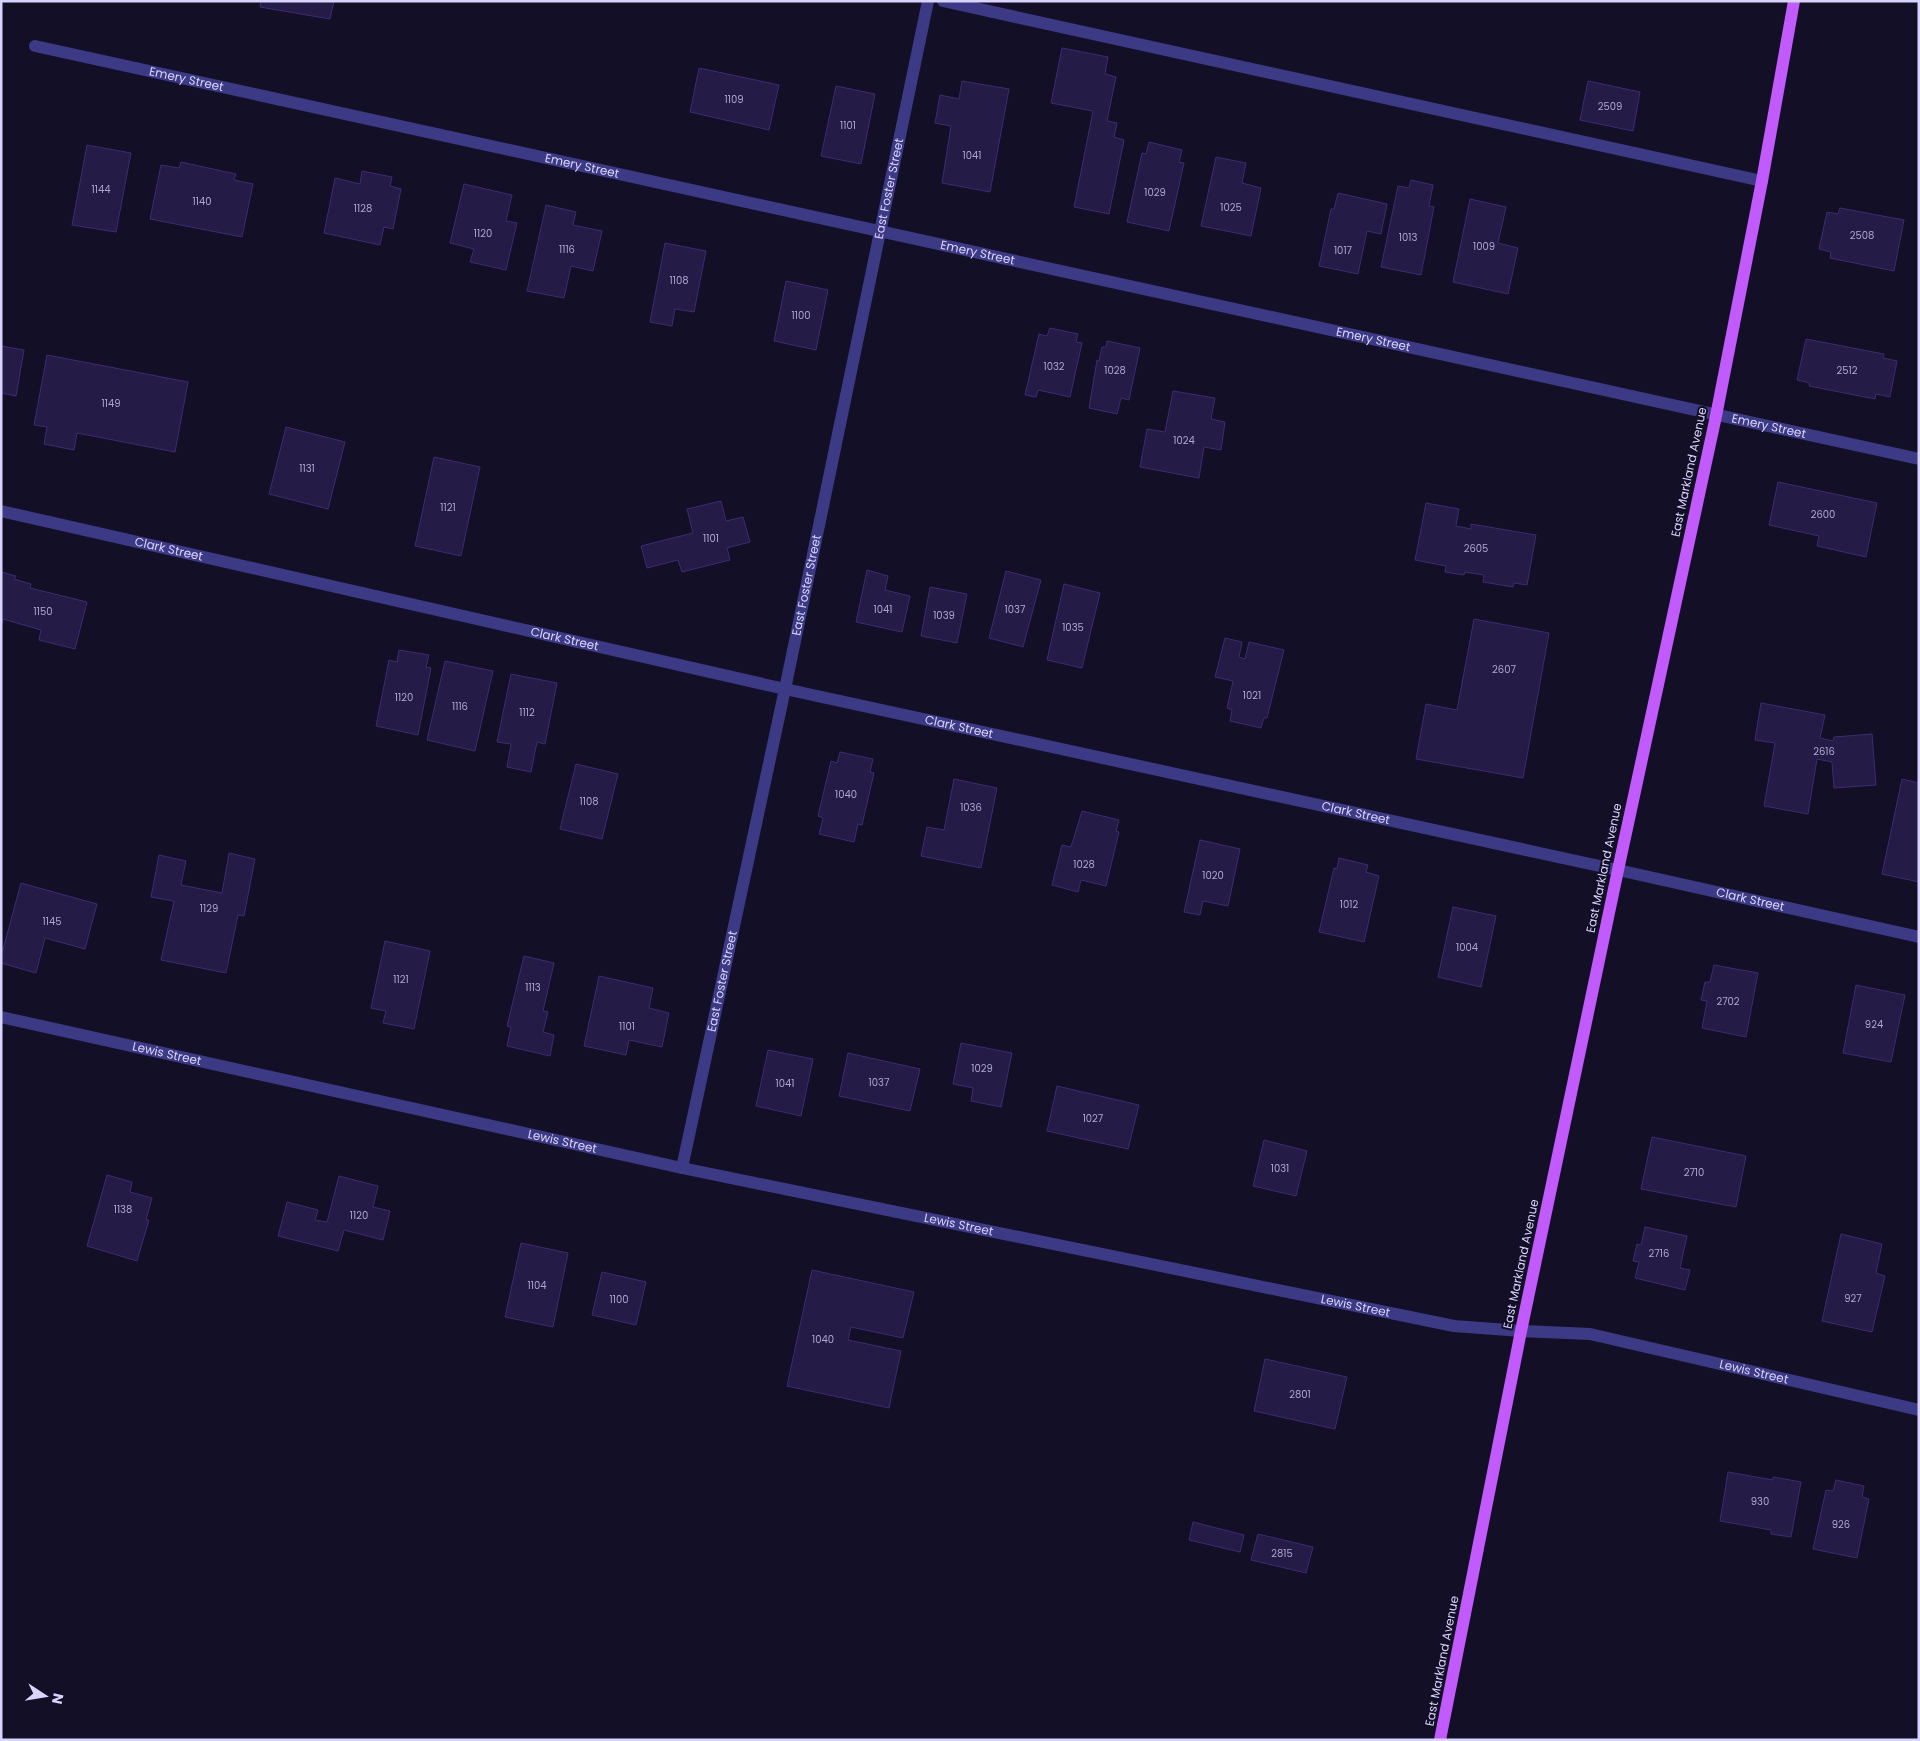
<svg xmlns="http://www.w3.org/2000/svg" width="1920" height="1741" font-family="Poppins,sans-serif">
<rect width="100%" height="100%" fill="#130f26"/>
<g fill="#241b47" stroke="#3b2d73">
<polygon points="261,1 334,1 330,19 260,7"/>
<polygon points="1062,48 1108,57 1105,74 1116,77 1107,121 1117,123 1114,137 1124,140 1109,214 1074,207 1093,111 1051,103"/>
<polygon points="699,68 779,85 769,130 690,112"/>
<polygon points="962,81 1009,89 990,192 942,183 951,126 935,123 940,95 959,99"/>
<polygon points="1588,81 1640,92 1633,131 1580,120"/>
<polygon points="836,86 875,94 861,164 821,156"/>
<polygon points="1149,142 1182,150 1179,162 1184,163 1169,231 1127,222 1142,153 1146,154"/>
<polygon points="87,145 131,153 116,232 72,225"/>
<polygon points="1216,157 1246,163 1242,183 1261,188 1251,236 1201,226"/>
<polygon points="181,162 236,174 234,180 253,184 242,237 150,219 161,165 179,168"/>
<polygon points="362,171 392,177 390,186 401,189 393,229 384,227 380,245 324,233 335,178 360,184"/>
<polygon points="1411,180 1433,185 1429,206 1434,207 1421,275 1381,267 1398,186 1409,188"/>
<polygon points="464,184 512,195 506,221 517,223 506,270 470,262 474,249 450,243"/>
<polygon points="1338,193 1387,204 1381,234 1367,231 1358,274 1319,266 1331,209 1334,209"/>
<polygon points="1470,199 1506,207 1498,243 1518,248 1508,294 1453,282"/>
<polygon points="546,205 576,212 573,225 602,231 593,271 571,266 564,298 527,291"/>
<polygon points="1840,208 1904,220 1894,271 1830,258 1831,252 1819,249 1827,212 1838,214"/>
<polygon points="665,243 706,251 694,312 675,309 672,326 650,322"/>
<polygon points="786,281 828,290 816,350 774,341"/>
<polygon points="1050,328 1078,334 1076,342 1082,343 1070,397 1038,390 1036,397 1025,395 1039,334 1047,336"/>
<polygon points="1806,339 1884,354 1883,358 1897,361 1890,397 1876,394 1875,399 1809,386 1810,383 1797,380"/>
<polygon points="1107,341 1140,348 1129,400 1121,398 1117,414 1089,408 1097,360 1099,361 1102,347 1106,347"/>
<polygon points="1,346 24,350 16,396 1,393"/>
<polygon points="47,355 188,382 175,452 77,433 74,450 44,444 47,427 34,425"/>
<polygon points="1173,391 1215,398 1211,419 1225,422 1221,450 1204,447 1199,478 1140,467 1147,429 1165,432"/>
<polygon points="286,427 345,442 328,509 269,494"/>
<polygon points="434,457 480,467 461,556 415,546"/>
<polygon points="1778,482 1877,503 1866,557 1817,546 1819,536 1769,525"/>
<polygon points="721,501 726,521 743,517 750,542 727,548 730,560 682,572 678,560 647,568 641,546 693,533 687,509"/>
<polygon points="1426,503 1459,509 1456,526 1471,529 1471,524 1536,535 1527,585 1514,583 1513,587 1483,582 1484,575 1465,572 1464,575 1445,572 1446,566 1415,560"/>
<polygon points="867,570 888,576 885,590 910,596 902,632 856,622"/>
<polygon points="1006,571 1041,580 1023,647 989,638"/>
<polygon points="1,572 16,576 14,579 31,584 30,588 87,602 75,649 39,640 41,630 3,619 1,626"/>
<polygon points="1064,584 1100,593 1082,668 1047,660"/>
<polygon points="930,587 967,594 957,643 921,636"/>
<polygon points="1474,619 1549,633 1523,778 1416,759 1426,704 1457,710"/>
<polygon points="1225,638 1242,642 1239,657 1245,659 1249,642 1284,650 1267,718 1264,718 1261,728 1230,721 1232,710 1227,708 1233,681 1215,677"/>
<polygon points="399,650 429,655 426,667 431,668 418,735 376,726 389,660 397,662"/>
<polygon points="445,661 493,671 475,751 427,740"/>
<polygon points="511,674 557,683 545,744 537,742 531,772 507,767 511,744 497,742"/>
<polygon points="1761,703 1825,715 1820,738 1833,741 1834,737 1872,734 1876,785 1834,788 1832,762 1817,759 1808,814 1764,806 1775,743 1755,740"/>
<polygon points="840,752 873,759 870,772 874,773 862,825 858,824 854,842 819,834 823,818 818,816 831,761 837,763"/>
<polygon points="576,764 618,774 602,839 560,829"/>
<polygon points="954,779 997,788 981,868 921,856 927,827 944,830"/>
<polygon points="1902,779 1919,783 1919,882 1882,874"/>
<polygon points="1082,811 1119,820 1116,831 1119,832 1106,886 1081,880 1078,892 1052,885 1062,845 1071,847"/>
<polygon points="1200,840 1240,849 1228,906 1203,901 1200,915 1184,912"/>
<polygon points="229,853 255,859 244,916 238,915 226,973 161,960 174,901 151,897 159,855 186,861 181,885 222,893"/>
<polygon points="1339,858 1368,865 1366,872 1379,876 1364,942 1319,932 1334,868 1337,869"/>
<polygon points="21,883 97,904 85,949 45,938 36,973 1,963 1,957"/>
<polygon points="1453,907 1496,916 1481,987 1438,977"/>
<polygon points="385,941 430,951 414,1029 383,1023 386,1011 371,1008"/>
<polygon points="524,956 554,963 543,1011 548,1012 543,1032 554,1035 550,1056 507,1046 511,1027 507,1026"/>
<polygon points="1714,965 1758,973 1746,1037 1702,1028 1707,1001 1701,1000 1705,982 1710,982"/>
<polygon points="599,976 653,988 649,1008 669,1013 662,1047 629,1040 626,1055 584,1046"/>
<polygon points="1856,985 1905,995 1891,1062 1843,1053"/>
<polygon points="961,1043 1012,1053 1001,1107 971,1101 973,1088 953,1084"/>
<polygon points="768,1050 813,1059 801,1116 756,1106"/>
<polygon points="848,1053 920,1069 910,1111 839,1096"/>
<polygon points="1057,1086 1139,1105 1128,1149 1047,1131"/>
<polygon points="1652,1137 1746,1156 1736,1207 1641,1189"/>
<polygon points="1264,1140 1307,1151 1296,1196 1253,1186"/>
<polygon points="107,1175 132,1182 130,1192 152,1198 146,1220 149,1220 137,1261 87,1246"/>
<polygon points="339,1176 378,1186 373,1207 390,1211 383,1240 344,1230 338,1251 278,1236 287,1202 318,1210 315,1220 327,1222"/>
<polygon points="1645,1227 1687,1236 1680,1268 1690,1270 1685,1290 1635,1278 1639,1262 1633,1261 1637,1244 1641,1245"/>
<polygon points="1841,1234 1882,1244 1876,1273 1885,1276 1872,1332 1822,1321"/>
<polygon points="521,1243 568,1253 553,1327 505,1317"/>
<polygon points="812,1270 914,1292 903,1338 851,1327 848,1340 901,1351 889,1408 787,1386"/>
<polygon points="602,1272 646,1282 636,1325 592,1315"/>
<polygon points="1265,1359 1347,1377 1335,1429 1254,1411"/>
<polygon points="1728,1472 1773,1480 1773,1477 1801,1482 1791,1537 1771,1534 1771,1530 1720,1521"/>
<polygon points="1836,1480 1864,1486 1862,1497 1869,1499 1857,1558 1813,1549 1826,1490 1833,1491"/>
<polygon points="1193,1522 1244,1535 1240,1552 1189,1540"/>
<polygon points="1258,1534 1313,1547 1306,1573 1251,1560"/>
</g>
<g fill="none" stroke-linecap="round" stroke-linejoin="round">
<polyline stroke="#3d3a85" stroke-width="12" points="943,1 1762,181"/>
<g stroke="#3d3a85" stroke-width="12">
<path id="s1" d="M35 46 1919 459"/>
<path id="s2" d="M1 511 785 689 1618 870 1919 937"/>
<path id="s3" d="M1 1017 682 1168 1454 1326 1521 1331 1590 1334 1919 1410"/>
<path id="s4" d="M682 1168 785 689 928 1"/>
</g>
<polyline stroke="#c25bff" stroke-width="12" points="1440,1740 1521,1331 1618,870 1716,416 1762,181 1794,1"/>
</g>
<g text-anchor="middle" stroke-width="4" stroke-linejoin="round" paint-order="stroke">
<g font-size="10" fill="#aca6d1">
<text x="734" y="103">1109</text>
<text x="1610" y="110">2509</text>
<text x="848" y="129">1101</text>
<text x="972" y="159">1041</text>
<text x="101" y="193">1144</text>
<text x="1155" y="196">1029</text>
<text x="202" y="205">1140</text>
<text x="1231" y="211">1025</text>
<text x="363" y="212">1128</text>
<text x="483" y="237">1120</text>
<text x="1862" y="239">2508</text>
<text x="1408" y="241">1013</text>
<text x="1484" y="250">1009</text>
<text x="567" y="253">1116</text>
<text x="1343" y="254">1017</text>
<text x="679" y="284">1108</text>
<text x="801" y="319">1100</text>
<text x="1054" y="370">1032</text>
<text x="1115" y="374">1028</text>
<text x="1847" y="374">2512</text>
<text x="111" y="407">1149</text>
<text x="1184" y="444">1024</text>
<text x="307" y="472">1131</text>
<text x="448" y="511">1121</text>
<text x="1823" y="518">2600</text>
<text x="711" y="542">1101</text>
<text x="1476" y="552">2605</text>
<text x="883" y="613">1041</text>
<text x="1015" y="613">1037</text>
<text x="43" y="615">1150</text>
<text x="944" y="619">1039</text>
<text x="1073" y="631">1035</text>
<text x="1504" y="673">2607</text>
<text x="1252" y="699">1021</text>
<text x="404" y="701">1120</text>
<text x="460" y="710">1116</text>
<text x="527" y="716">1112</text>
<text x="1824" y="755">2616</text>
<text x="846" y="798">1040</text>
<text x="589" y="805">1108</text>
<text x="971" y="811">1036</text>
<text x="1084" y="868">1028</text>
<text x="1213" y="879">1020</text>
<text x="1349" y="908">1012</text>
<text x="209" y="912">1129</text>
<text x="52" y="925">1145</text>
<text x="1467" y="951">1004</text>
<text x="401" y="983">1121</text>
<text x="533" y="991">1113</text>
<text x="1728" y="1005">2702</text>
<text x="1874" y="1028">924</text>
<text x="627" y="1030">1101</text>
<text x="982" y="1072">1029</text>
<text x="879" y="1086">1037</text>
<text x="785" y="1087">1041</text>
<text x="1093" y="1122">1027</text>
<text x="1280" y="1172">1031</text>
<text x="1694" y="1176">2710</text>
<text x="123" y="1213">1138</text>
<text x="359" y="1219">1120</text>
<text x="1659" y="1257">2716</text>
<text x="537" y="1289">1104</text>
<text x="1853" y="1302">927</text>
<text x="619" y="1303">1100</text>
<text x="823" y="1343">1040</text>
<text x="1300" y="1398">2801</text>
<text x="1760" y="1505">930</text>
<text x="1841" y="1528">926</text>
<text x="1282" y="1557">2815</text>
</g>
<g font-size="12" fill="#d9d4ff" stroke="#130f26">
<text dy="4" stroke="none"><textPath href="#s1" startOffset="155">Emery Street</textPath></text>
<text dy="4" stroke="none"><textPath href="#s1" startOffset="560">Emery Street</textPath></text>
<text dy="4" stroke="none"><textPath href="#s4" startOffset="1001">East Foster Street</textPath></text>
<text dy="4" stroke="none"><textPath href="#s1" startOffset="965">Emery Street</textPath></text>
<text dy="4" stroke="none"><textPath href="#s1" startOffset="1370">Emery Street</textPath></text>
<text dy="4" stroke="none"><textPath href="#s1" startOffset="1775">Emery Street</textPath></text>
<text transform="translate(1689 472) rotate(-78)" y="4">East Markland Avenue</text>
<text dy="4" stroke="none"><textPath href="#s2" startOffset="172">Clark Street</textPath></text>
<text dy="4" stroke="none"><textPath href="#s4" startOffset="596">East Foster Street</textPath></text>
<text dy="4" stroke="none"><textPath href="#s2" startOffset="578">Clark Street</textPath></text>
<text dy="4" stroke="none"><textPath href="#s2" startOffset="982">Clark Street</textPath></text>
<text dy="4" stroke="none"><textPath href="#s2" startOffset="1388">Clark Street</textPath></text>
<text transform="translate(1604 868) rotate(-78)" y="4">East Markland Avenue</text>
<text dy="4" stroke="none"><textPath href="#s2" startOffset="1792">Clark Street</textPath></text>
<text dy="4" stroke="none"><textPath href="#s4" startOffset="191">East Foster Street</textPath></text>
<text dy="4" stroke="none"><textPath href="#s3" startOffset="170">Lewis Street</textPath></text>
<text dy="4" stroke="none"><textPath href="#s3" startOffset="575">Lewis Street</textPath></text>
<text dy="4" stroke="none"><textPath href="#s3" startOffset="980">Lewis Street</textPath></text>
<text transform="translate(1521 1264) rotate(-78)" y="4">East Markland Avenue</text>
<text dy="4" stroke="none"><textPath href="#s3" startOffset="1385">Lewis Street</textPath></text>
<text dy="4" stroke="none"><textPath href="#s3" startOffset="1790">Lewis Street</textPath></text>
<text transform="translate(1442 1661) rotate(-79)" y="4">East Markland Avenue</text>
</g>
</g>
<rect width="1920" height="1741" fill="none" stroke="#d9d4ff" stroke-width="5"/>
<g transform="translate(45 1696) rotate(102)" stroke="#130f26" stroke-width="4" paint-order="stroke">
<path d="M0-4L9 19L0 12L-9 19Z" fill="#d9d4ff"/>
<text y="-8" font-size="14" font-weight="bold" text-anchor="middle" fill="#d9d4ff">N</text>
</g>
</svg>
